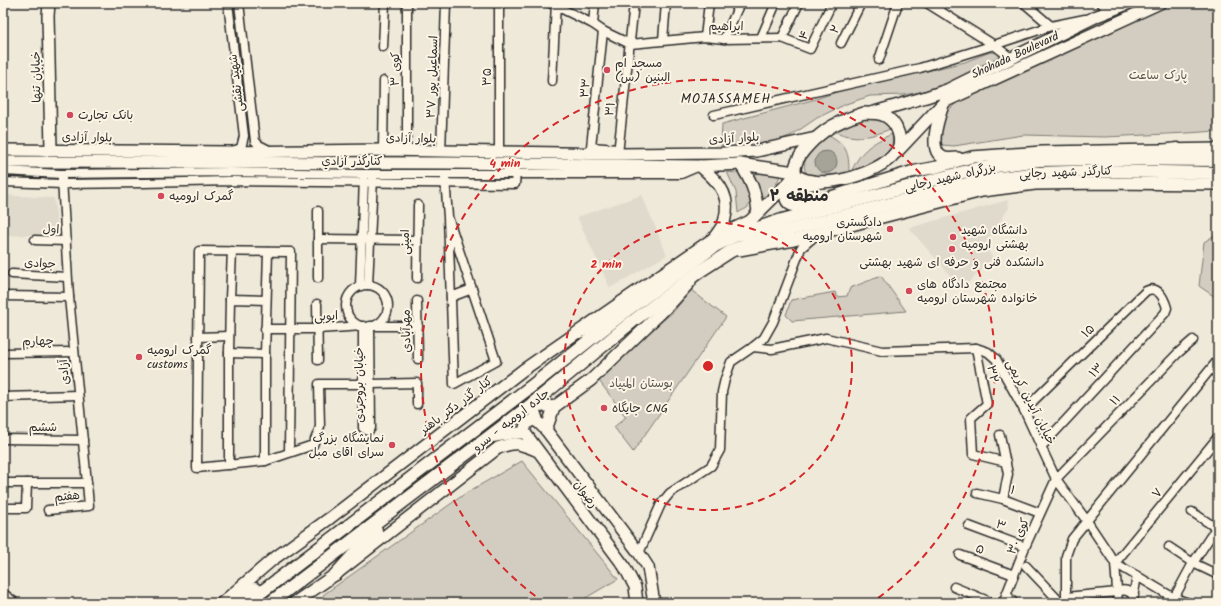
<svg xmlns="http://www.w3.org/2000/svg" width="1221" height="606" font-family="Kalam,'Playpen Sans Arabic',sans-serif">
<rect width="100%" height="100%" fill="#efe9da"/>
<filter id="ink" filterUnits="userSpaceOnUse"><feTurbulence type="fractalNoise" baseFrequency=".025" numOctaves="2"/><feDisplacementMap in="SourceGraphic" scale="8" xChannelSelector="R" yChannelSelector="G"/><feConvolveMatrix kernelMatrix="1 2 1 2 8 2 1 2 1" color-interpolation-filters="sRGB"/></filter>
<g filter="url(#ink)">
<g fill="#e0dacc">
<polygon points="3,195 54,198 58,234 3,236"/>
<polygon points="642,195 667,255 610,288 577,217"/>
<polygon points="1008,200 1009,208 984,245 993,258 962,289 909,228"/>
<polygon points="1107,595 1107,603 1072,603 1071,598"/>
</g>
<g fill="#d2cdc0" stroke="#7e7c76">
<polygon points="1171,3 1218,3 1218,131 1187,133 1105,137 1023,135 954,146 942,145 938,133 945,114 957,102"/>
<polygon points="990,52 998,53 999,61 933,90 903,95 870,96 846,104 817,118 792,135 758,148 739,149 721,145 722,124 816,99 845,89 873,83 906,76 965,62"/>
<path d="M861 118C875 119 880 117 890 129 869 138 855 140 833 131L845 124Z"/>
<path d="M892 134C894 152 888 156 873 163 866 166 860 169 852 170 861 150 872 143 892 134Z"/>
<path d="M829 135C847 145 849 153 849 172 839 176 827 179 816 178 799 177 804 158 811 149 816 143 823 139 829 135Z"/>
<path d="M727 172 738 173 747 179C749 188 754 201 747 208 744 210 740 211 738 213L736 192Z"/>
<polygon points="765,173 780,176 774,189 764,199 757,189 753,174"/>
<polygon points="1218,233 1218,299 1199,286 1204,242"/>
<polygon points="881,276 906,311 792,321 786,315 791,300 835,292 837,297 847,296 850,288"/>
<polygon points="691,290 726,317 633,452 614,427 626,417 597,378 674,311"/>
<polygon points="522,461 618,579 577,603 327,603 323,595 466,493"/>
</g>
<circle fill="#a6a399" stroke="#75736d" cx="826" cy="162" r="11"/>
<g fill="none" stroke-linecap="round" stroke-linejoin="round">
<defs>
<g id="minor">
<polyline points="228,3 244,136 241,148 233,151"/>
<polyline points="239,3 255,141 259,145 271,151"/>
<polyline points="499,3 499,151"/>
<polyline points="550,3 593,24 603,31 630,44"/>
<polyline points="927,3 994,45 1011,58"/>
<polyline points="1024,3 1051,26"/>
<polyline points="1101,3 1110,11"/>
<polyline points="593,24 595,3"/>
<polyline points="603,31 591,147 618,149"/>
<polyline points="705,37 709,3"/>
<polyline points="761,38 776,3"/>
<polyline points="782,38 799,3"/>
<polyline points="724,39 740,3"/>
<polyline points="663,40 666,3"/>
<polyline points="841,43 861,3"/>
<polyline points="630,44 705,37 724,39 782,38 810,49 832,3"/>
<polyline points="383,47 385,3"/>
<polyline points="879,60 898,3"/>
<polyline points="552,81 556,3"/>
<polyline points="714,115 920,68 994,45 1051,26 1085,19"/>
<polyline points="407,136 407,3"/>
<polyline points="383,150 384,81"/>
<polyline points="441,152 446,3"/>
<polyline points="618,154 634,3"/>
<polyline points="3,171 61,174 230,172 364,174 681,174 695,168"/>
<polyline points="445,178 448,217 454,384 496,361 448,217"/>
<polyline points="3,182 63,184 143,183 229,181 515,184 516,173"/>
<polyline points="318,239 416,240"/>
<polyline points="35,240 66,241"/>
<polyline points="12,274 67,277"/>
<polyline points="318,278 318,211"/>
<polyline points="417,278 418,205"/>
<polyline points="368,285 373,178"/>
<circle cx="367" cy="306" r="21"/>
<polyline points="360,286 364,178"/>
<polyline points="3,296 69,297"/>
<polyline points="451,297 472,289"/>
<polyline points="230,299 232,251"/>
<polyline points="266,300 230,299 229,353 265,354 268,252"/>
<polyline points="417,301 418,359"/>
<polyline points="317,304 318,360"/>
<polyline points="265,329 318,329 363,326 363,428 368,431 371,428 370,326 418,326"/>
<polyline points="198,337 229,336"/>
<polyline points="753,347 772,349 826,338 882,351 976,348 988,352 996,359 1024,410 1056,479 1087,521 1115,563 1174,598 1189,603"/>
<polyline points="976,348 987,404 971,418 973,454 1006,462"/>
<polyline points="3,353 74,352"/>
<polyline points="229,353 229,465"/>
<polyline points="265,354 265,461"/>
<polyline points="3,397 78,395"/>
<path d="M1024 410 1146 291C1158 285 1164 298 1167 308L1165 313 1041 447"/>
<polyline points="1000,435 1008,474 1003,499"/>
<polyline points="3,439 83,440"/>
<polyline points="289,453 291,252 199,251 197,468 265,461 313,445 320,427 319,384 371,384 417,383 417,404"/>
<polyline points="3,483 87,483 69,297 62,179"/>
<polyline points="977,493 1003,499 1040,513"/>
<polyline points="3,508 26,508 27,483"/>
<polyline points="48,510 89,506 87,483"/>
<polyline points="1192,512 1218,529"/>
<polyline points="969,526 1025,547"/>
<polyline points="1169,547 1193,563 1214,573"/>
<polyline points="639,553 661,504 670,493 711,466 720,450 722,392 725,379 731,362 753,347 764,338 773,322 801,248 816,235"/>
<polyline points="960,555 1014,575"/>
<polyline points="1115,563 1218,437"/>
<polyline points="1115,563 1118,603"/>
<polyline points="1026,566 1061,603"/>
<polyline points="954,587 993,603"/>
<polyline points="1007,595 1014,603"/>
<path d="M1066 597 1117 592C1123 589 1129 590 1134 596"/>
<polyline points="1174,598 1193,563 1218,525"/>
<polyline points="1003,603 1025,547 1056,479 1178,353 1193,340"/>
<polyline points="1066,603 1066,556 1072,539 1218,360"/>
<polyline points="1132,603 1137,576"/>
</g>
<g id="major">
<polyline points="49,3 48,16 51,149"/>
<path d="M943 105C939 117 926 153 945 158 948 159 954 158 958 158"/>
<path d="M864 113C870 113 879 113 885 116 897 122 905 142 895 153 879 174 819 192 796 175 790 160 815 138 826 130 837 122 851 117 864 113Z"/>
<polyline points="871,113 926,97 947,90 1097,16 1130,3"/>
<polyline points="3,150 230,152 383,150 618,154 723,153 757,151 816,138"/>
<polyline points="897,152 944,102 1160,3"/>
<polyline points="3,162 444,163 700,166 740,164 795,172"/>
<path d="M740 164C751 180 756 193 758 212"/>
<path d="M700 166C715 179 729 191 726 213 725 216 725 220 724 222 722 228 717 233 714 238"/>
<path d="M821 182 791 188C780 198 788 208 802 206L911 172 937 167 972 157 1042 152 1218 149"/>
<polyline points="739,250 794,240 982,191 1035,184 1104,183 1218,184"/>
<polyline points="554,407 532,404 538,422 546,430 639,553 648,567 654,603"/>
<polyline points="546,430 554,407 591,380 671,303 690,282"/>
<path d="M525 433C524 426 526 423 533 420L538 422"/>
<polyline points="490,437 512,433 525,433 624,566 635,587 637,603"/>
<polyline points="3,595 13,603"/>
<polyline points="222,603 272,560 330,518 523,370 714,238 750,221 796,175"/>
<path d="M294 603 336 574 498 448C516 441 518 443 536 450"/>
</g>
<g id="highway">
<polyline points="1145,154 1177,149"/>
<polyline points="579,332 610,318"/>
<polyline points="336,574 376,530"/>
<polyline points="231,603 255,589"/>
<polyline points="247,603 533,385 626,311 715,246 737,235 782,220 975,169 1039,160 1104,159 1218,160"/>
<polyline points="270,603 532,404 633,321 700,271 731,251 753,241 785,231 978,181 1036,173 1104,171 1218,173"/>
</g>
</defs>
<use href="#minor" stroke="#2b2b2b" stroke-width="11"/>
<use href="#major" stroke="#2b2b2b" stroke-width="14"/>
<use href="#highway" stroke="#2b2b2b" stroke-width="15"/>
<use href="#minor" stroke="#fcf5e5" stroke-width="8"/>
<use href="#major" stroke="#fcf5e5" stroke-width="11"/>
<use href="#highway" stroke="#fcf5e5" stroke-width="12"/>
</g>
</g>
<g fill="none" stroke="#d62828" stroke-width="2" stroke-dasharray="7 5">
<circle cx="708" cy="366" r="144"/>
<path d="M545 603A287 287 0 1 1 871 603"/>
</g>
<g fill="#d1495b" stroke="#fcf5e5" stroke-width="1.5">
<circle cx="607" cy="70" r="4"/>
<circle cx="70" cy="115" r="4"/>
<circle cx="161" cy="196" r="4"/>
<circle cx="890" cy="229" r="4"/>
<circle cx="953" cy="237" r="4"/>
<circle cx="952" cy="249" r="4"/>
<circle cx="909" cy="291" r="4"/>
<circle cx="139" cy="357" r="4"/>
<circle cx="604" cy="408" r="4"/>
<circle cx="392" cy="445" r="4"/>
</g>
<g text-anchor="middle" stroke-width="4" stroke-linejoin="round" paint-order="stroke">
<g font-size="12" fill="#2b2b2b" stroke="#fcf5e5">
<text transform="translate(726 26) rotate(1)" y="4">ابراهیم</text>
<text transform="translate(835 29) rotate(-64)" y="4">۲</text>
<text transform="translate(804 35) rotate(-64)" y="4">۴</text>
<text transform="translate(1015 55) rotate(-25)" y="4">Shohada Boulevard</text>
<text transform="translate(395 69) rotate(-90)" y="4">کوی ۳</text>
<text transform="translate(36 77) rotate(-91)" y="4">خیابان تنها</text>
<text transform="translate(432 77) rotate(-88)" y="4">اسماعیل پور ۳۷</text>
<text transform="translate(487 77) rotate(-90)" y="4">۳۵</text>
<text transform="translate(236 83) rotate(-97)" y="4">شهید نقشی</text>
<text transform="translate(585 88) rotate(-84)" y="4">۳۳</text>
<text transform="translate(610 109) rotate(-83)" y="4">۳۱</text>
<text transform="translate(87 137) rotate(1)" y="4">بلوار آزادی</text>
<text transform="translate(411 138) rotate(1)" y="4">بلوار آزادی</text>
<text transform="translate(734 138) rotate(-3)" y="4">بلوار آزادی</text>
<text x="352" y="165">کنارگذر آزادي</text>
<text transform="translate(1066 172) rotate(-2)" y="4">کنارگذر شهید رجایی</text>
<text transform="translate(950 177) rotate(-13)" y="4">بزرگراه شهید رجایی</text>
<text transform="translate(51 229) rotate(2)" y="4">اول</text>
<text transform="translate(405 242) rotate(-90)" y="4">امینی</text>
<text transform="translate(40 263) rotate(3)" y="4">جوادی</text>
<text transform="translate(326 316) rotate(-3)" y="4">ایوبی</text>
<text transform="translate(406 331) rotate(-91)" y="4">مهرآبادی</text>
<text transform="translate(1088 331) rotate(-44)" y="4">۱۵</text>
<text transform="translate(38 341) rotate(-1)" y="4">چهارم</text>
<text transform="translate(1096 370) rotate(-47)" y="4">۱۳</text>
<text transform="translate(64 372) rotate(-96)" y="4">آزادی</text>
<text transform="translate(993 374) rotate(79)" y="4">۳۲</text>
<text transform="translate(359 385) rotate(-90)" y="4">خیابان بروجردی</text>
<text transform="translate(1115 400) rotate(-46)" y="4">۱۱</text>
<text transform="translate(1031 402) rotate(63)" y="4">خیابان آیدین کریمی</text>
<text transform="translate(456 405) rotate(-37)" y="4">کنار گذر دکتر باهنر</text>
<text transform="translate(511 420) rotate(-38)" y="4">جاده ارومیه - سرو</text>
<text x="43" y="431">ششم</text>
<text transform="translate(1013 490) rotate(20)" y="4">۱</text>
<text transform="translate(1157 493) rotate(-51)" y="4">۷</text>
<text transform="translate(586 494) rotate(53)" y="4">رضوان</text>
<text transform="translate(67 496) rotate(-6)" y="4">هفتم</text>
<text transform="translate(1001 525) rotate(21)" y="4">۳</text>
<text transform="translate(1018 536) rotate(-67)" y="4">کوی ۳۰</text>
<text transform="translate(980 549) rotate(21)" y="4">۵</text>
</g>
<g font-size="12" fill="#2b2b2b" stroke="#fcf5e5" text-anchor="start">
<text x="615" y="67">مسجد ام<tspan x="615" dy="14">البنین (س)</tspan></text>
<text x="78" y="119">بانک تجارت</text>
<text x="169" y="200">گمرک ارومیه</text>
<text x="882" y="226" text-anchor="end">دادگستری<tspan x="882" dy="14">شهرستان ارومیه</tspan></text>
<text x="961" y="234">دانشگاه شهید<tspan x="961" dy="14">بهشتی ارومیه</tspan></text>
<text x="952" y="266" text-anchor="middle">دانشکده فنی و حرفه ای شهید بهشتی</text>
<text x="917" y="288">مجتمع دادگاه های<tspan x="917" dy="14">خانواده شهرستان ارومیه</tspan></text>
<text x="147" y="354">گمرک ارومیه<tspan x="147" dy="14">customs</tspan></text>
<text x="612" y="412">جایگاه CNG</text>
<text x="384" y="442" text-anchor="end">نمایشگاه بزرگ<tspan x="384" dy="14">سرای اقای مبل</tspan></text>
</g>
<g font-size="12" fill="#555450" stroke="#fcf5e5">
<text x="1158" y="79">پارک ساعت</text>
<text x="641" y="387">بوستان المپیاد</text>
</g>
<g font-size="13" letter-spacing="1" fill="#2b2b2b" stroke="#fcf5e5">
<text x="726" y="103">MOJASSAMEH</text>
</g>
<g font-size="16" font-weight="bold" fill="#2b2b2b" stroke="#fcf5e5">
<text x="799" y="201">منطقه ۲</text>
</g>
</g>
<circle cx="708" cy="366" r="6" fill="#d62828" stroke="#fcf5e5" stroke-width="2"/>
<g font-size="12" text-anchor="middle" font-weight="bold" fill="#d62828" stroke="#fcf5e5" stroke-width="4" stroke-linejoin="round" paint-order="stroke">
<text x="505" y="167">4 min</text>
<text x="606" y="268">2 min</text>
</g>
<rect width="1221" height="606" fill="none" stroke="#fcf5e5" stroke-width="16"/>
<rect x="8" y="8" width="1205" height="590" fill="none" stroke="#2b2b2b" stroke-width="1.5" filter="url(#ink)"/>
</svg>
